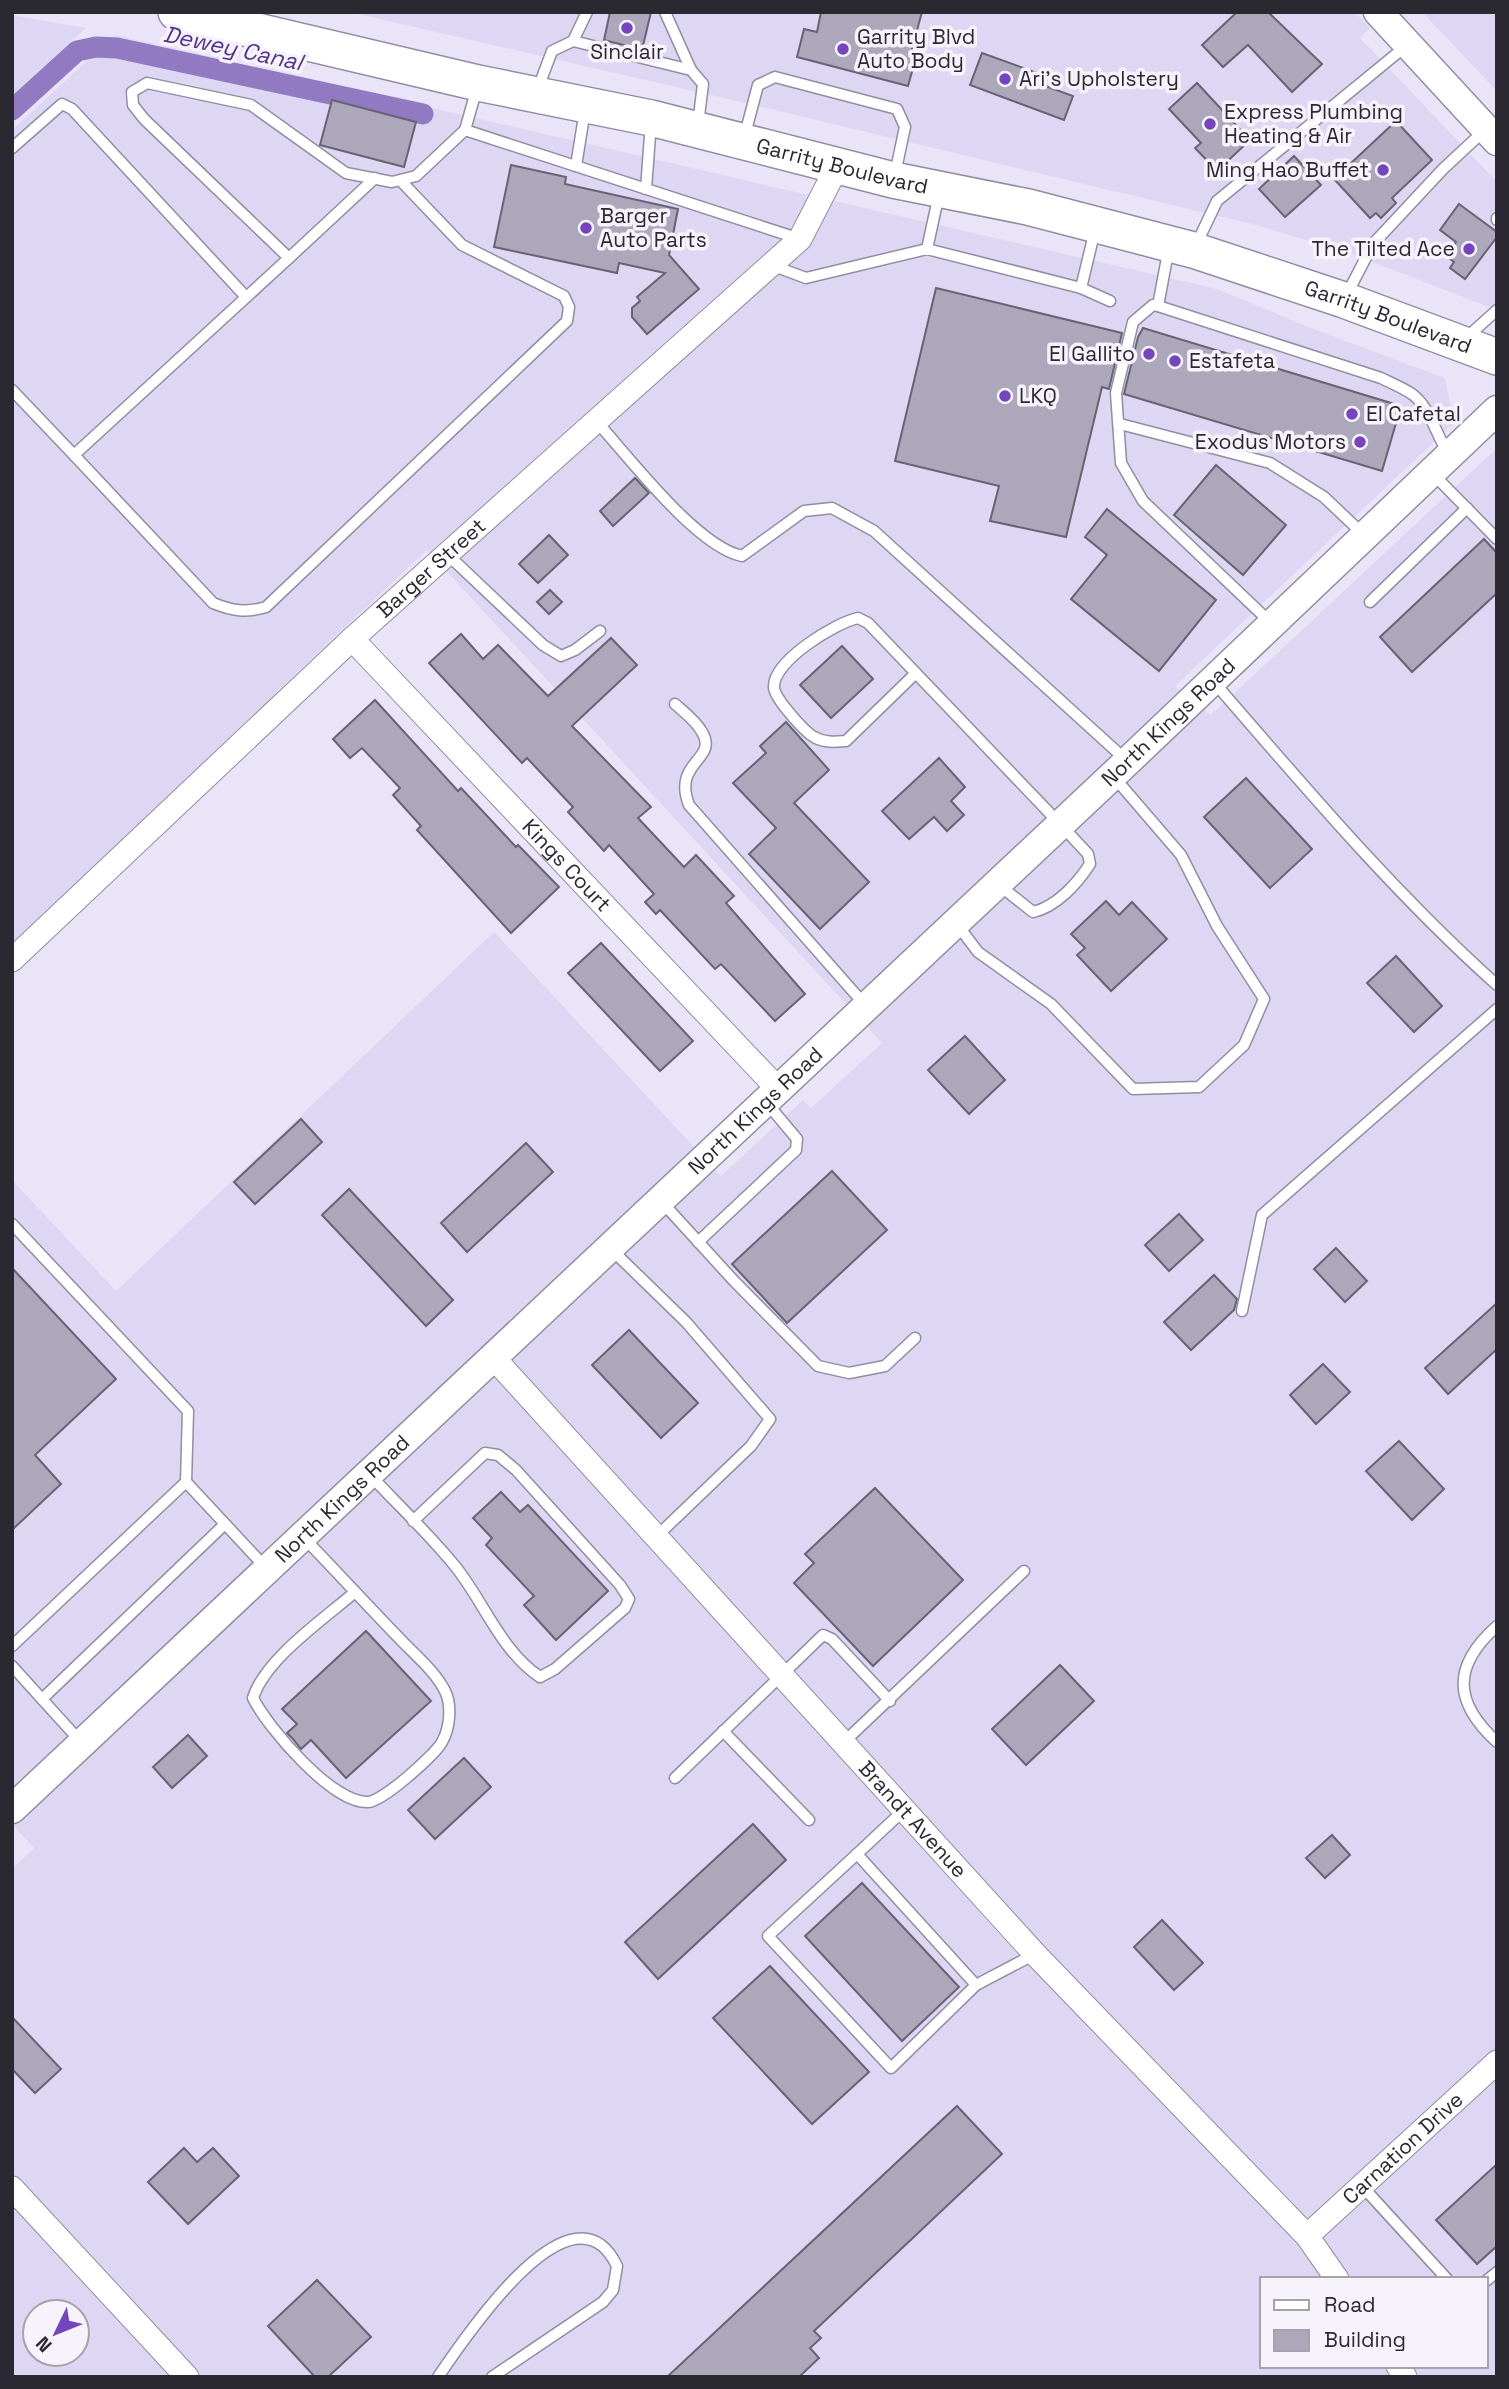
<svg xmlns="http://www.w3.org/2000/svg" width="1509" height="2389" font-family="'Space Grotesk',sans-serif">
<rect width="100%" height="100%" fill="#eae4f9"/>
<g fill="#ded7f3" fill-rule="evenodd">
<polygon points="349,12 1355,12 1370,28 1360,38 1497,182 1497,310 1346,252 1256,225 724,98"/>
<polygon points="1422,12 1497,12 1497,91"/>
<polygon points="12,15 86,28 12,95"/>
<path d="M115 35 1217 289 1306 326 1445 378 1454 423 1175 686 1211 715 1497 448V2377H12V1869L34 1848 12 1824V1180L116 1291 494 932 721 1176 803 1100 811 1108 882 1043 427 550 275 693 284 703 12 957V130ZM1262 2279H1486V2366H1262ZM35 2312H77V2354H35Z"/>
</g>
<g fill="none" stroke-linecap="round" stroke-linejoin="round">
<polyline stroke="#927ac3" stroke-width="21" points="12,110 77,51 96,47 117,48 423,114"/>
</g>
<g fill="#ada7bb" stroke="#676274" stroke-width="2">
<polygon points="610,12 651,12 642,50 604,40"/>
<polygon points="821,12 922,12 911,52 917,54 908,86 797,57 804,29 817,32"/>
<polygon points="1237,12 1268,12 1322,64 1292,92 1248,45 1223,67 1202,45"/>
<polygon points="982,53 1040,74 1037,83 1073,96 1064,120 970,85"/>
<polygon points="1197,83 1250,140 1217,171 1195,148 1201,143 1169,109"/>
<polygon points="332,100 416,122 404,167 320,145"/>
<polygon points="1396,121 1432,160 1392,198 1396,203 1381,218 1376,213 1370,218 1334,179"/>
<polygon points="1294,156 1321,185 1285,217 1259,189"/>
<polygon points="511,165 566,177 565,184 678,209 669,255 699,289 647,334 632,317 632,308 640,301 637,297 665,273 619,263 617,273 494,247"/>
<polygon points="1459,204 1497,232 1497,237 1465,279 1450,268 1454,262 1446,256 1456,242 1440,230"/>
<polygon points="936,288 1122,333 1109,389 1102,387 1066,537 990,521 999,486 895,461"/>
<polygon points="1143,328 1401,406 1382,471 1124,394 1138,337"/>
<polygon points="1216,465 1286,525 1243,575 1174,515"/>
<polygon points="635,478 649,493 613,526 600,511"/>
<polygon points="1107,509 1216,600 1159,671 1071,599 1107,555 1085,537"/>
<polygon points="549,535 568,555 538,583 519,564"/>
<polygon points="1484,539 1497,553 1497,593 1412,672 1380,637"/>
<polygon points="550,590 562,602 549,614 537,602"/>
<polygon points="461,634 483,659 498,645 548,696 611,638 637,665 572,726 651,807 638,818 684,867 696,855 734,896 726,903 805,994 775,1021 721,964 715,969 660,910 656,914 645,902 654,894 609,845 604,851 568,812 573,807 527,758 522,763 429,663"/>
<polygon points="842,646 873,679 831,718 800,685"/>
<polygon points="375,700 458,791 461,788 516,847 518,845 559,887 511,933 417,830 421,826 393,795 400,788 362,748 350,758 333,739"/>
<polygon points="786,722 829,770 794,803 869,882 820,929 749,854 776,828 733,783 766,753 760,746"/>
<polygon points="939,758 965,787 951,801 964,815 947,831 934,817 909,839 882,811"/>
<polygon points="1246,778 1312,849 1270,888 1204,817"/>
<polygon points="1106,901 1119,915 1132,902 1167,939 1111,991 1077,955 1085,948 1071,934"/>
<polygon points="601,943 693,1041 660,1071 568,973"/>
<polygon points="1396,956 1442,1006 1414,1032 1367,983"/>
<polygon points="965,1036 1005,1080 969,1114 928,1070"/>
<polygon points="301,1119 322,1142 255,1204 234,1182"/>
<polygon points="526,1143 553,1172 467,1252 441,1223"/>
<polygon points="832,1171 887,1230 787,1323 732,1264"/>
<polygon points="349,1189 453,1300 426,1326 322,1215"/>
<polygon points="1179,1214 1203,1240 1169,1271 1145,1245"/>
<polygon points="1336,1248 1367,1281 1345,1302 1314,1269"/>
<polygon points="12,1268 116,1379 35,1455 61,1484 12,1530"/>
<polygon points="1214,1275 1237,1299 1234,1310 1191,1350 1164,1322"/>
<polygon points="1497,1303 1497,1349 1448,1394 1425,1368"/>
<polygon points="629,1330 698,1403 661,1438 592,1365"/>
<polygon points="1323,1364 1350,1392 1316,1424 1290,1395"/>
<polygon points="1399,1441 1444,1489 1412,1520 1366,1471"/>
<polygon points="875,1488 963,1580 873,1666 794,1583 814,1563 805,1554"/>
<polygon points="501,1492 520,1512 528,1505 608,1591 556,1640 524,1605 534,1596 486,1545 492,1538 473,1518"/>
<polygon points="366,1631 431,1701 346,1778 311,1740 301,1749 293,1739 287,1733 297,1724 282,1709"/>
<polygon points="1060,1665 1094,1701 1026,1765 992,1729"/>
<polygon points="188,1735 207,1756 172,1788 153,1767"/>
<polygon points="464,1758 491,1787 435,1839 408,1810"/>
<polygon points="753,1824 786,1860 658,1979 625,1942"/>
<polygon points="1332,1835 1350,1855 1325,1878 1306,1858"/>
<polygon points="862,1883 959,1987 902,2041 805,1936"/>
<polygon points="1162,1920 1203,1963 1174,1990 1134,1947"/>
<polygon points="770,1966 869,2072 812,2124 713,2018"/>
<polygon points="12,2017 61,2069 35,2093 12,2069"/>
<polygon points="957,2106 1002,2154 814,2331 821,2338 810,2348 819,2358 799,2377 667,2377"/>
<polygon points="184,2148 197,2162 213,2148 239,2176 188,2224 148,2182"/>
<polygon points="1497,2164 1497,2246 1477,2264 1436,2220"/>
<polygon points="317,2280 371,2337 328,2377 315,2377 268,2326"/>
</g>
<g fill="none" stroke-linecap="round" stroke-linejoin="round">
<defs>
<g id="service">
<polyline points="665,12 691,70"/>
<polyline points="573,41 587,12"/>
<polyline points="477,88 465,130 800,239"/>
<polyline points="537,91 552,51 573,41 691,70 703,84 698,124"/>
<polyline points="744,138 758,85 775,77 897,109 905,127 895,174"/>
<polyline points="12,148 62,104 72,109 246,297"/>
<polyline points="576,166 585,110"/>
<path d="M400 180 462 245 564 296 569 307 567 321 266 607C246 613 232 611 213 603L74 455 289 258 144 119 133 105 132 92 147 83 251 105 346 173 392 182 416 176 465 130"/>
<polyline points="646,189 651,122"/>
<polyline points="1497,218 1497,220"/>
<polyline points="1195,247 1217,201 1406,46"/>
<polyline points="927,249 939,194"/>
<polyline points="289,258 375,178"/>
<polyline points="771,265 806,278 927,249 1081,288 1110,301"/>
<polyline points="1081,288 1095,230"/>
<polyline points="1347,294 1373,244 1443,169 1486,129"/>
<polyline points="1158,306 1169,247"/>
<polyline points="1466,338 1497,310"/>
<polyline points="12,390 74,455"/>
<path d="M596 421C630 458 696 546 742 556L804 511 832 508 874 531 1126 760"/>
<polyline points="1120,424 1270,463 1324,497 1363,534"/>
<polyline points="1433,474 1497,539"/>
<polyline points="447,554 543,645 561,656 575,650 600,631"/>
<polyline points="1370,602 1467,508"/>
<path d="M1272 624 1143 501 1121 463 1116 393 1133 322 1153 305 1158 306 1381 378C1391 383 1403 388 1412 394 1430 407 1436 435 1448 453"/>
<path d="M916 673 846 741C834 742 825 743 814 737 804 731 774 698 774 687 773 661 835 623 858 618L868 623 1061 825 1088 854 1090 864C1077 884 1056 907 1033 912L999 885"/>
<path d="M1213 681C1304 786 1394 893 1497 985"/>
<path d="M675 704C684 712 696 721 702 732 719 760 672 761 689 805L865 1005"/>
<polyline points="956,923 978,952 1051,1004 1133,1089 1199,1087 1244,1045 1264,999 1217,926 1181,855 1114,777"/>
<polyline points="662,1202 734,1281 818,1366 849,1373 885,1366 915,1338"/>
<polyline points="12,1224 188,1411 186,1482"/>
<polyline points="698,1242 796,1150 797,1139 766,1102"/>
<polyline points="611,1249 686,1322 770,1419 751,1446 656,1537"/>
<polyline points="1242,1311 1262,1215 1497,1009"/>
<path d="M370 1475C398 1505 429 1534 455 1566 484 1602 501 1651 540 1677L555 1669 625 1608 629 1599 620 1585 516 1470 498 1455 485 1453 413 1521"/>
<path d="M304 1538C336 1571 367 1605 399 1638 414 1654 435 1671 445 1691 452 1705 450 1728 442 1742 435 1755 382 1802 368 1802 333 1804 268 1728 253 1698 265 1659 324 1619 355 1592"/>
<path d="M1497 1626C1452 1666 1453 1702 1497 1742"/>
<polyline points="12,1646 186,1482 267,1569"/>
<polyline points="12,1666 80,1741"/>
<polyline points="42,1699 225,1524"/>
<polyline points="723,1731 809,1820"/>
<polyline points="843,1743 1024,1571"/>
<polyline points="675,1778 823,1635 832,1639 890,1701"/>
<polyline points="904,1810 857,1854 976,1985 1035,1954"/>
<polyline points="857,1854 768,1936 891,2068 976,1985"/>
<polyline points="1362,2186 1447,2279"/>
<polyline points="1486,2281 1497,2272"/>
<path d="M438 2377C464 2339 573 2174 617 2266L613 2290 603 2302 492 2377"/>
</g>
<g id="minor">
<path id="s1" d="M352 639 779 1090"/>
<path id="s2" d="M12 960 352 639 800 239 837 167"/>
<path id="s3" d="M492 1356 1035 1954 1307 2236 1337 2279"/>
<polyline points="12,2188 187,2377"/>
<path id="s4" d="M1307 2236 1497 2062"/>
<polyline points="1398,2366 1405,2377"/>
</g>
<g id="tertiary">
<polyline points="1378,12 1497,141"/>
<path id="s5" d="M12 1809 1128 761 1497 410"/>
</g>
<g id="primary">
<path id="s6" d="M176 12 478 83 651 118 893 180 1028 207 1193 250 1344 300 1497 357"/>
</g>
</defs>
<use href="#service" stroke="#928da0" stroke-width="13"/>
<use href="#minor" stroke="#928da0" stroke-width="25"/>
<use href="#tertiary" stroke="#928da0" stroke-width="31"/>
<use href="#primary" stroke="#928da0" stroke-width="38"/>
<use href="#service" stroke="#fff" stroke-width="10"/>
<use href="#minor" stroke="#fff" stroke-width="23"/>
<use href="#tertiary" stroke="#fff" stroke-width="28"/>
<use href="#primary" stroke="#fff" stroke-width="35"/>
</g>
<g fill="#7545bd" stroke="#f6f3fc" stroke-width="2.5">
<circle cx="627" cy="28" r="7"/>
<circle cx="843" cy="49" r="7"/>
<circle cx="1005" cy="79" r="7"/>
<circle cx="1210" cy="124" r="7"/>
<circle cx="1383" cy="170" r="7"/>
<circle cx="586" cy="228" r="7"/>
<circle cx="1469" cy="249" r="7"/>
<circle cx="1149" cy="354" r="7"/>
<circle cx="1175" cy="361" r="7"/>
<circle cx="1005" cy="396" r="7"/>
<circle cx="1352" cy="414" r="7"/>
<circle cx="1360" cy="442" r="7"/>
</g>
<g text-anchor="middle" stroke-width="7" stroke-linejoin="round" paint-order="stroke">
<g font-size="21" fill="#2a2830" stroke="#f6f3fc" text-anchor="start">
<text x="857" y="44">Garrity Blvd<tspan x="857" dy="24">Auto Body</tspan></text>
<text x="627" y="59" text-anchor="middle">Sinclair</text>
<text x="1019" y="86">Ari's Upholstery</text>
<text x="1224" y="119">Express Plumbing<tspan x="1224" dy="24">Heating &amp; Air</tspan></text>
<text x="1369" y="177" text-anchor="end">Ming Hao Buffet</text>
<text x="600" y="223">Barger<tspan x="600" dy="24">Auto Parts</tspan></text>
<text x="1455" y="256" text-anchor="end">The Tilted Ace</text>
<text x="1135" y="361" text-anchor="end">El Gallito</text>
<text x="1189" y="368">Estafeta</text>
<text x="1019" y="403">LKQ</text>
<text x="1366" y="421">El Cafetal</text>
<text x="1346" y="449" text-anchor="end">Exodus Motors</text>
</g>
<g font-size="21" fill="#2a2830" stroke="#f6f3fc">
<text dy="7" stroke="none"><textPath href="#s6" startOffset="684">Garrity Boulevard</textPath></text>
<text dy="7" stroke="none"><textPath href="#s6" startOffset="1251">Garrity Boulevard</textPath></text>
<text dy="7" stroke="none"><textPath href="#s2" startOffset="574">Barger Street</textPath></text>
<text dy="7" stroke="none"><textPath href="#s5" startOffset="1587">North Kings Road</textPath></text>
<text dy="7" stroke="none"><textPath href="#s1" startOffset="312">Kings Court</textPath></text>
<text dy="7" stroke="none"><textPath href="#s5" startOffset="1020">North Kings Road</textPath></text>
<text dy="7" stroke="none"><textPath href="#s5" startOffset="453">North Kings Road</textPath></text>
<text dy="7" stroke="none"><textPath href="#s3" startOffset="626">Brandt Avenue</textPath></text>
<text dy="7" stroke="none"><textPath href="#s4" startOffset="130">Carnation Drive</textPath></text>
</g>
<g font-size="23" font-style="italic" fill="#543289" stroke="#f6f3fc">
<text transform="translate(233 48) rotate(12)" y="8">Dewey Canal</text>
</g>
</g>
<rect width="1509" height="2389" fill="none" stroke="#2a2830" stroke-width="28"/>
<rect x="1260" y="2277" width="228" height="91" fill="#f6f3fc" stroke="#a4a2aa" stroke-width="2"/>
<rect x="1274" y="2300" width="35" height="10" fill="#ffffff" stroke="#a4a2aa" stroke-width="2"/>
<text x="1324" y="2312" font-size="21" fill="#2a2830">Road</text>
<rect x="1274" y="2330" width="35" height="21" fill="#ada7bb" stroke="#a4a2aa" stroke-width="2"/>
<text x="1324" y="2347" font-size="21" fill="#2a2830">Building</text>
<g transform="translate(56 2333) rotate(227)"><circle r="33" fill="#f6f3fc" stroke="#a4a2aa" stroke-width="2"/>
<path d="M0-5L12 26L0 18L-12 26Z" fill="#7545bd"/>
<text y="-10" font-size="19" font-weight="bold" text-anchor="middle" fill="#2a2830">N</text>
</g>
</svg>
